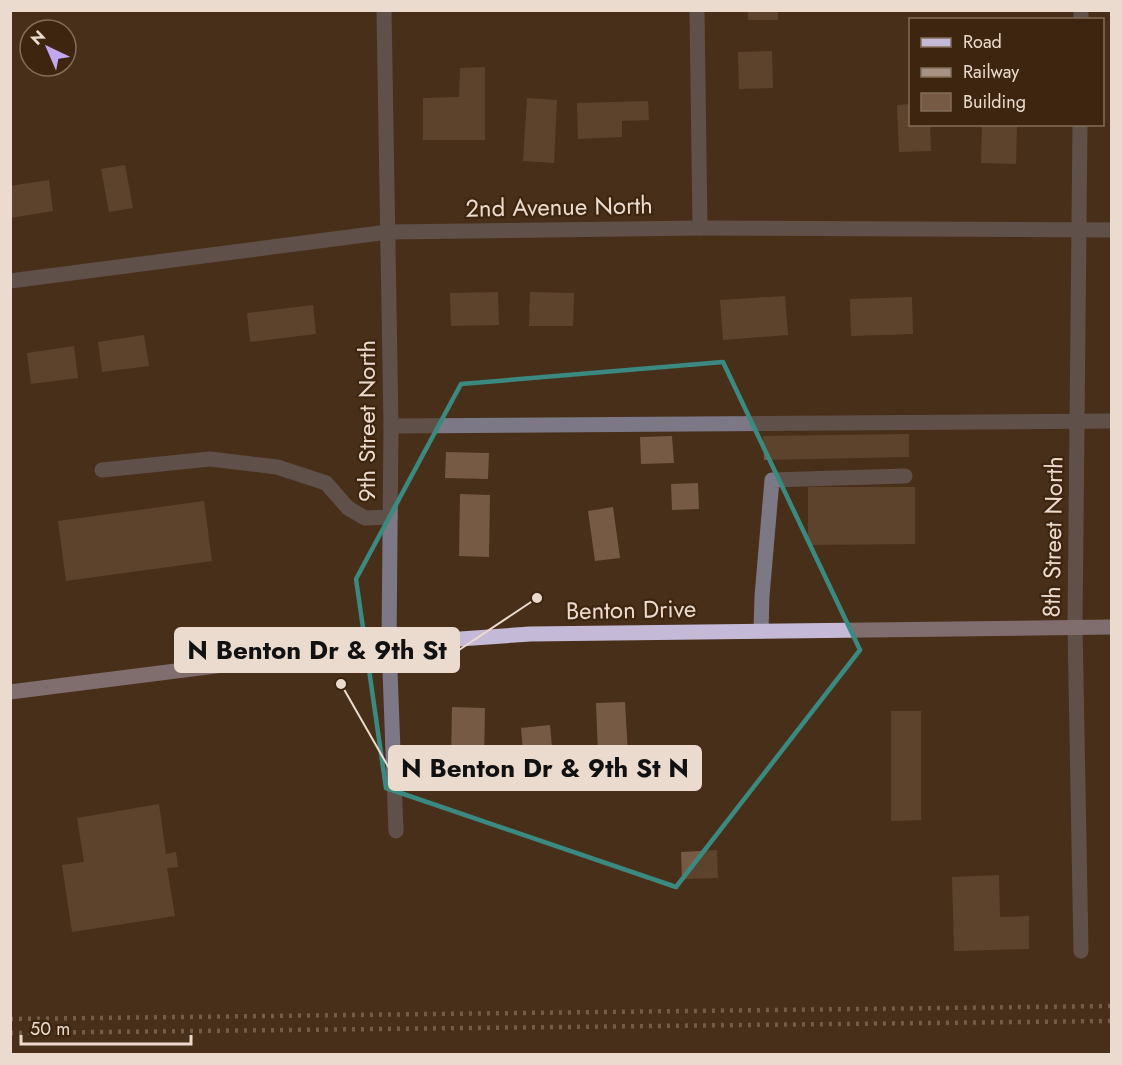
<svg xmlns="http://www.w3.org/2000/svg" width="1122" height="1065" font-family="Jost,sans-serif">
<rect width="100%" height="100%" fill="#482f1a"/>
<g fill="#765a44">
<rect x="748" y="10" width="30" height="10"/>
<polygon points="772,51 773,88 739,89 738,52"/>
<polygon points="485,67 485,140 423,140 423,98 459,97 460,68"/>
<polygon points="527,98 557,100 554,163 523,161"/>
<polygon points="648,101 649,120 622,121 622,137 578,139 577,103"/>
<polygon points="910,104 910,124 930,124 931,151 899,152 897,105"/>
<polygon points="982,124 1017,124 1016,164 981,163"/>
<polygon points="125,165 133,208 109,212 101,169"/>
<polygon points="49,180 53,211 10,218 10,186"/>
<polygon points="498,292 499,325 451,326 450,293"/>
<polygon points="530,292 574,293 573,326 529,326"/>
<polygon points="785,296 788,335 723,340 720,300"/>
<polygon points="912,297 913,334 851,336 850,299"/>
<polygon points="313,305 316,334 250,342 247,313"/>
<polygon points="144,335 149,366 102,372 98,342"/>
<polygon points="74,346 78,378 31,384 27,353"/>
<polygon points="909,434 909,457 764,460 763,436"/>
<polygon points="672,436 674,463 641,464 640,437"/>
<polygon points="446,452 489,453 488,479 445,478"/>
<polygon points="698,483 699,509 672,510 671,484"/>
<polygon points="808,487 915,487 915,544 808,545"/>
<polygon points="460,494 490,495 489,557 459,556"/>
<polygon points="204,501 212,561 66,581 58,521"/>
<polygon points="613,507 620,558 595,561 588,511"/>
<polygon points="625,702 628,754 598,755 596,703"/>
<polygon points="452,707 485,708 484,760 451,760"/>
<polygon points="891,711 921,711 921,820 891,821"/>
<polygon points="550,725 554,769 525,772 521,728"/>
<polygon points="159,804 166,854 176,852 178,867 167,868 175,916 72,932 62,865 84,862 77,818"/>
<polygon points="717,850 718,878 682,879 681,852"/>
<polygon points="999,875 1000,917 1029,916 1029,949 954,951 952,877"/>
</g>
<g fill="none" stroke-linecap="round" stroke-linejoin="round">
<g stroke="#7d7886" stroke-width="15">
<polyline points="384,10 391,426 389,644 396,831"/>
<polyline points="697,10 700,228"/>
<polyline points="1081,20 1081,10"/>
<polyline points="1080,124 1075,626 1081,951"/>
<polyline points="10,281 388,232 700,228 1112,230"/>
<polyline points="391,426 1112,421"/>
<polyline points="102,470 210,459 277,467 326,483 348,508 365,518 390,517"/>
<polyline points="761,631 762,596 772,480 905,476"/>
</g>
<polyline stroke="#c4bad7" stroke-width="15" points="10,692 389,644 530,634 1112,627"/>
<g stroke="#a69282" stroke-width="4.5" stroke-dasharray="3 6" stroke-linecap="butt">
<polyline points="10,1019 1112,1006"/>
<polyline points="10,1033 1112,1021"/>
</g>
</g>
<path d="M0 0H1122V1065H0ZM723 362 860 650 676 887 386 788 356 579 461 384Z" fill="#482f1a" fill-opacity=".55" fill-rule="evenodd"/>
<path fill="none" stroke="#3b8a81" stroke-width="4.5" stroke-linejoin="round" d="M723 362 860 650 676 887 386 788 356 579 461 384Z"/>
<g text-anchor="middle" stroke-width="4.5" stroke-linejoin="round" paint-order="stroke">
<g font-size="24" fill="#ebdbce" stroke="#3d250f">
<text transform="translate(559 207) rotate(-1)" y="8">2nd Avenue North</text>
<text transform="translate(367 421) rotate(-90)" y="8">9th Street North</text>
<text transform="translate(1053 537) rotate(-89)" y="8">8th Street North</text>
<text transform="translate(631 610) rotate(-1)" y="8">Benton Drive</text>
</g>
</g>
<path fill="none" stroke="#ebdbce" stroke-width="2" d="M537 598L459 650M341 684L389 768"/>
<g fill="#ebdbce" stroke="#3d250f" stroke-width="2">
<circle cx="537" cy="598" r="6"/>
<circle cx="341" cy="684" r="6"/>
</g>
<g fill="#ebdbce" stroke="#ebdbce" stroke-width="2">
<rect x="175" y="628" width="284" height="44" rx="6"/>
<rect x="389" y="746" width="312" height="44" rx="6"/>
</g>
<g font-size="26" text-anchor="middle" font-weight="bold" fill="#111">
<text x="317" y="659">N Benton Dr &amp; 9th St</text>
<text x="545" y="777">N Benton Dr &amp; 9th St N</text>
</g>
<rect width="1122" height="1065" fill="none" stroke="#ebdbce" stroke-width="24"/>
<rect x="909" y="18" width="195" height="108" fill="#3d250f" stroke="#836e5b" stroke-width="1.5"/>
<rect x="921" y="38" width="30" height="9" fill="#c4bad7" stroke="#836e5b" stroke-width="1.5"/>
<text x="963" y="48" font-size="18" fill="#ebdbce">Road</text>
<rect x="921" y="68" width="30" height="9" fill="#a69282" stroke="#836e5b" stroke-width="1.5"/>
<text x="963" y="78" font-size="18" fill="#ebdbce">Railway</text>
<rect x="921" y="93" width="30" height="18" fill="#765a44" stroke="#836e5b" stroke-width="1.5"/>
<text x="963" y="108" font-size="18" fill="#ebdbce">Building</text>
<g transform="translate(48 48) rotate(316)"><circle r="28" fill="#3d250f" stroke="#836e5b" stroke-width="1.5"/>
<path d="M0-4.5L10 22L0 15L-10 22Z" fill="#c2a7f2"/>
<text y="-9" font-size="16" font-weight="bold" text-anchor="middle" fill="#ebdbce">N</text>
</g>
<path d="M21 1035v9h170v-9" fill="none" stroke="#ebdbce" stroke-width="3"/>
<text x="30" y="1035" font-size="18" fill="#ebdbce" stroke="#3d250f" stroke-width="4.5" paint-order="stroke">50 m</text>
</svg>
